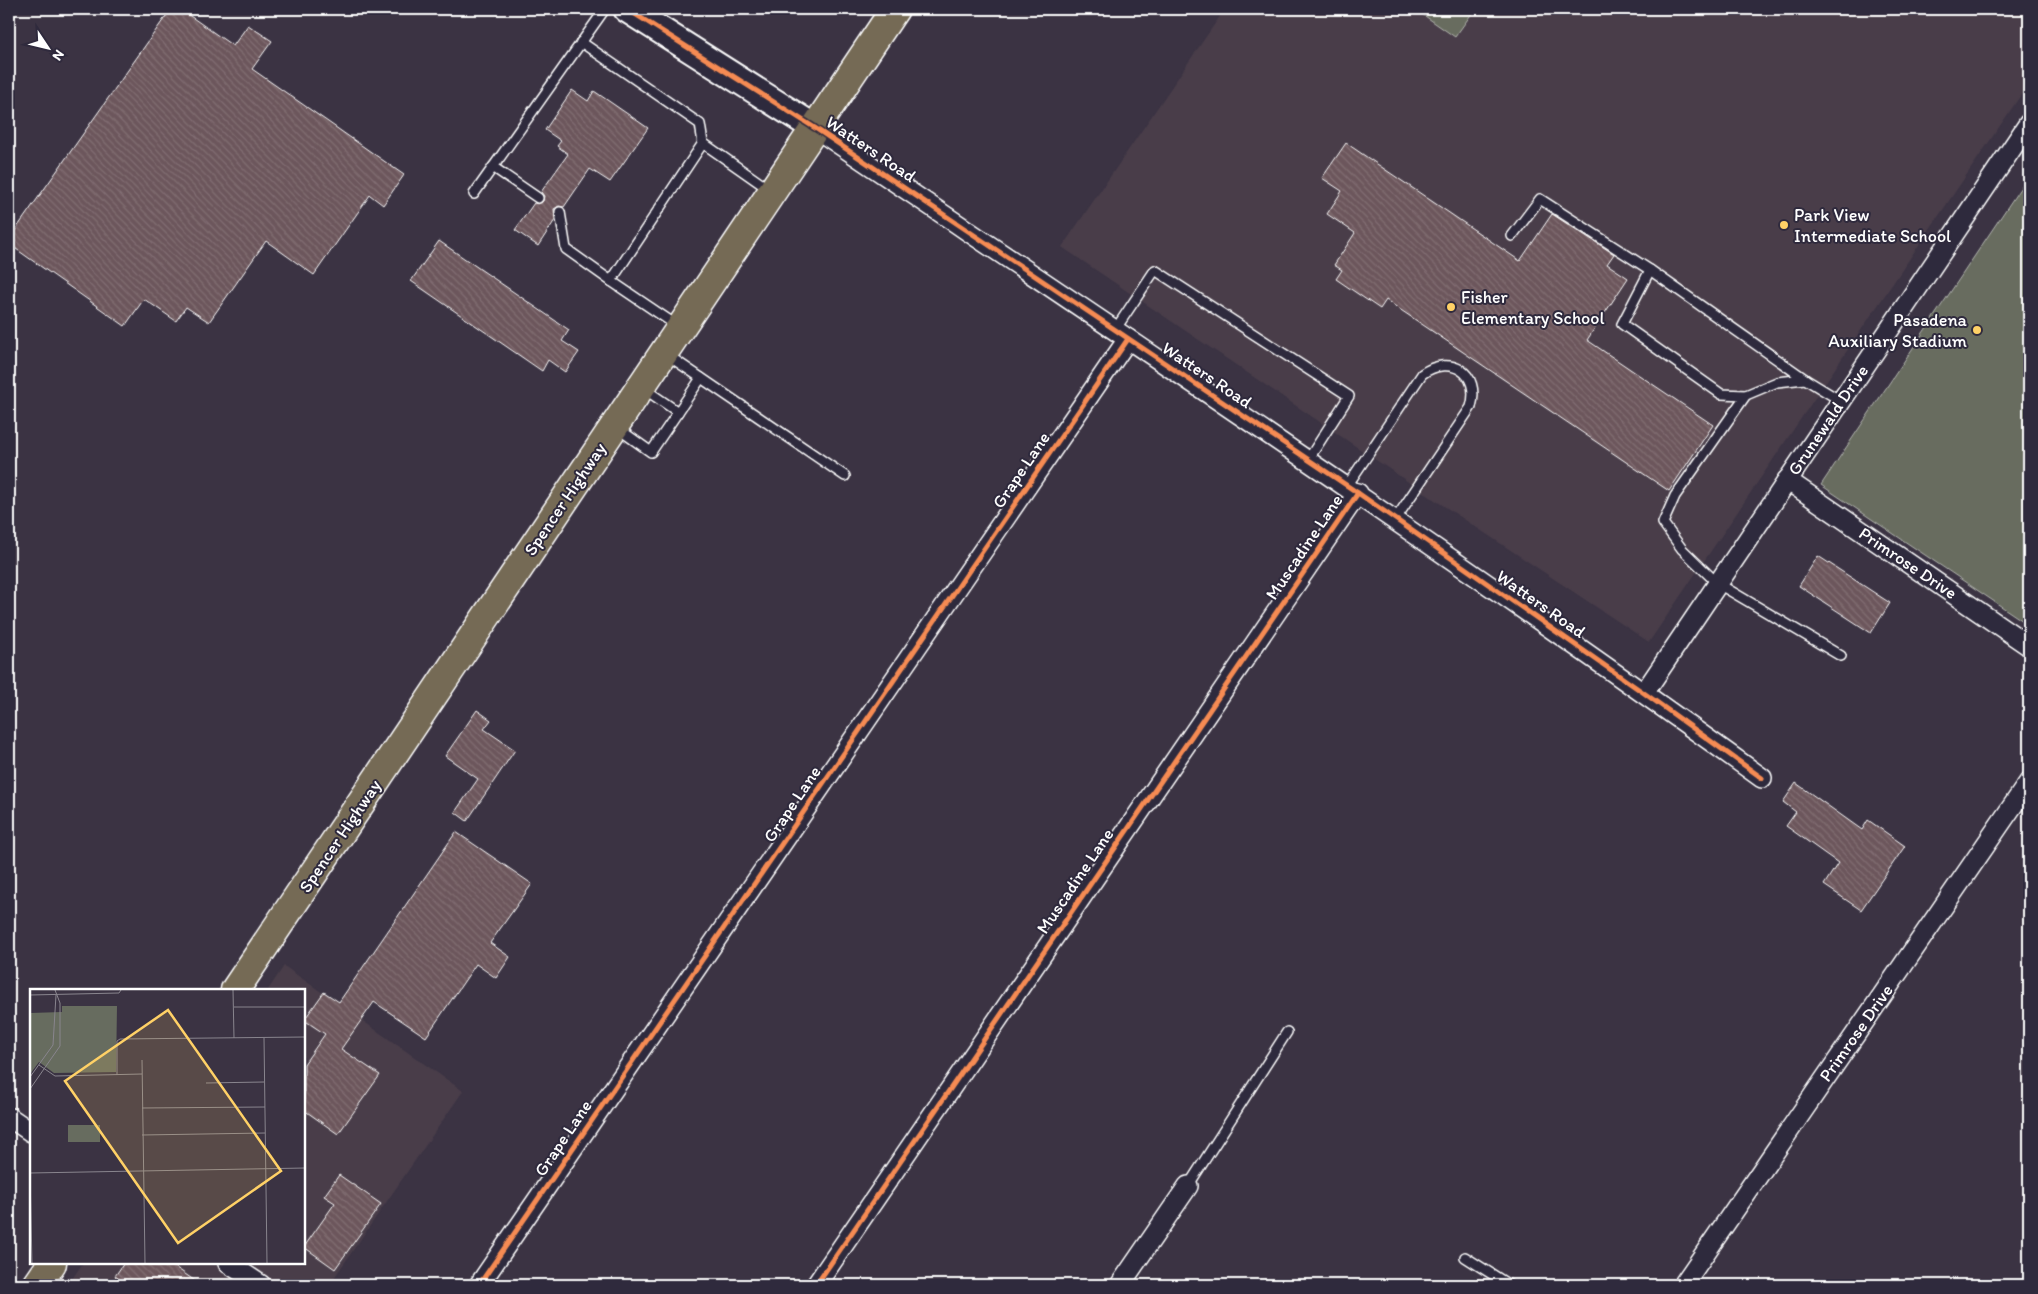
<svg xmlns="http://www.w3.org/2000/svg" width="2038" height="1294" font-family="Itim,sans-serif">
<defs>
<pattern id="building-back-hatch" width="6" height="6" patternUnits="userSpaceOnUse" patternTransform="scale(1.25)"><rect width="6" height="6" fill="#6c565b"/><path d="M-1 5l2 2M0 0l6 6M5-1l2 2" fill="none" stroke="#826f74"/></pattern>
</defs>
<rect width="100%" height="100%" fill="#3b3343"/>
<filter id="ink" filterUnits="userSpaceOnUse"><feTurbulence type="fractalNoise" baseFrequency=".02" numOctaves="2"/><feDisplacementMap in="SourceGraphic" scale="10" xChannelSelector="R" yChannelSelector="G"/><feConvolveMatrix kernelMatrix="1 2 1 2 8 2 1 2 1" color-interpolation-filters="sRGB"/></filter>
<g filter="url(#ink)">
<g fill="#4a3e4a">
<polygon points="1225,9 2029,9 2029,83 1649,642 1432,498 1062,247"/>
<polygon points="284,966 463,1091 329,1285 68,1285 83,1263 304,1263 304,990 268,990"/>
</g>
<g fill="#676c5f" stroke="#b3b6af">
<polygon points="1415,9 1475,9 1455,37"/>
<polygon points="2029,175 2029,625 1821,485"/>
</g>
<g fill="url(#building-back-hatch)" stroke="#fff">
<polygon points="171,9 180,9 233,46 248,25 272,41 252,69 404,175 383,205 370,195 314,275 266,241 209,322 186,307 176,321 144,299 125,326 9,244 9,239"/>
<polygon points="572,90 588,101 594,91 648,128 610,182 590,169 564,207 559,206 554,209 555,220 538,246 515,230 534,203 538,204 543,201 544,196 541,192 568,154 557,146 561,141 545,130"/>
<polygon points="1346,143 1520,261 1552,214 1614,254 1607,264 1628,278 1587,340 1713,425 1669,491 1386,300 1380,309 1336,279 1342,270 1334,265 1355,233 1327,214 1342,191 1322,178"/>
<polygon points="439,241 569,330 562,341 579,352 565,372 548,360 542,371 411,281"/>
<polygon points="1818,556 1890,603 1871,633 1799,586"/>
<polygon points="477,710 491,720 484,729 515,750 467,821 455,812 478,779 445,756"/>
<polygon points="1796,783 1862,830 1868,820 1905,846 1861,910 1824,885 1838,863 1786,826 1796,812 1783,802"/>
<polygon points="456,832 532,884 490,943 510,957 496,978 476,964 426,1037 374,1002 341,1049 380,1075 338,1134 304,1110 304,1064 325,1034 304,1020 324,992 339,1002"/>
<polygon points="339,1175 381,1204 335,1269 304,1247 335,1203 324,1196"/>
<polygon points="124,1263 169,1263 201,1285 128,1285 115,1276"/>
</g>
<g fill="none" stroke-linecap="round" stroke-linejoin="round">
<defs>
<g id="lane">
<polyline points="581,42 700,124 703,143 770,190"/>
<polyline points="493,167 538,198"/>
<polyline points="474,194 605,9"/>
<polyline points="560,212 566,249 611,281"/>
<polyline points="1512,236 1540,199 1650,270 1805,379"/>
<polyline points="1650,270 1622,324 1721,394 1746,395 1777,382 1805,379 1841,401"/>
<polyline points="679,327 611,281 703,143"/>
<polyline points="1115,330 1155,270 1349,396 1308,460"/>
<polyline points="666,354 845,476"/>
<polyline points="643,388 678,412"/>
<polyline points="1746,395 1675,496 1663,523 1682,549 1717,583 1841,656"/>
<polyline points="616,427 651,452 701,378"/>
<path d="M1347 486 1422 374C1450 354 1481 372 1471 407L1395 520"/>
<polyline points="1188,1186 1287,1032"/>
<polyline points="1465,1257 1509,1285"/>
</g>
<g id="street">
<path d="M815 128C1132 342 1451 554 1762 778"/>
<polyline points="1787,480 2029,646"/>
<polyline points="1644,693 2029,123"/>
<polyline points="9,1117 31,1132"/>
<polyline points="228,1263 261,1285"/>
<polyline points="479,1285 1128,339"/>
<polyline points="816,1285 1358,493"/>
<polyline points="1120,1285 1188,1186"/>
<polyline points="1683,1285 2029,782"/>
</g>
<polyline id="secondary" points="627,9 815,128"/>
<g id="primary">
<polyline points="235,990 895,9"/>
<polyline points="37,1285 52,1263"/>
</g>
</defs>
<use href="#lane" stroke="#fff" stroke-width="12"/>
<use href="#street" stroke="#fff" stroke-width="22"/>
<use href="#secondary" stroke="#fff" stroke-width="30"/>
<use href="#primary" stroke="#fff" stroke-width="31"/>
<use href="#lane" stroke="#2f2a3d" stroke-width="9"/>
<use href="#street" stroke="#2f2a3d" stroke-width="19"/>
<use href="#secondary" stroke="#2f2a3d" stroke-width="26"/>
<use href="#primary" stroke="#756a55" stroke-width="28"/>
<defs>
<g id="cycleway">
<polyline points="627,9 815,128 1358,493 1644,693 1762,778"/>
<polyline points="479,1285 1128,339"/>
<polyline points="816,1285 1358,493"/>
</g>
</defs>
<use href="#cycleway" stroke="#2f2a3d" stroke-width="8"/>
<use href="#cycleway" stroke="#f68b52" stroke-width="5"/>
</g>
</g>
<g fill="#ffd166" stroke="#2f2a3d" stroke-width="2">
<circle cx="1784" cy="225" r="5"/>
<circle cx="1451" cy="307" r="5"/>
<circle cx="1977" cy="330" r="5"/>
</g>
<g text-anchor="middle" stroke-width="4" stroke-linejoin="round" paint-order="stroke">
<g font-size="18" fill="#fff" stroke="#2f2a3d">
<text transform="translate(871 149) rotate(34)" y="6">Watters Road</text>
<text transform="translate(1207 375) rotate(34)" y="6">Watters Road</text>
<text transform="translate(1828 420) rotate(-56)" y="6">Grunewald Drive</text>
<text transform="translate(1021 470) rotate(-56)" y="6">Grape Lane</text>
<text transform="translate(565 499) rotate(-56)" y="6">Spencer Highway</text>
<text transform="translate(1304 547) rotate(-56)" y="6">Muscadine Lane</text>
<text transform="translate(1908 563) rotate(34)" y="6">Primrose Drive</text>
<text transform="translate(1541 604) rotate(35)" y="6">Watters Road</text>
<text transform="translate(792 804) rotate(-56)" y="6">Grape Lane</text>
<text transform="translate(340 836) rotate(-56)" y="6">Spencer Highway</text>
<text transform="translate(1075 881) rotate(-56)" y="6">Muscadine Lane</text>
<text transform="translate(1856 1033) rotate(-55)" y="6">Primrose Drive</text>
<text transform="translate(563 1138) rotate(-56)" y="6">Grape Lane</text>
</g>
<g font-size="18" fill="#fff" stroke="#2f2a3d" text-anchor="start">
<text x="1794" y="221">Park View<tspan x="1794" dy="21">Intermediate School</tspan></text>
<text x="1461" y="303">Fisher<tspan x="1461" dy="21">Elementary School</tspan></text>
<text x="1967" y="326" text-anchor="end">Pasadena<tspan x="1967" dy="21">Auxiliary Stadium</tspan></text>
</g>
</g>
<g transform="translate(30 989)">
<rect width="275" height="275" fill="#3b3343"/>
<path d="M32 17H87L86 83 24 84 9 73 0 85V24L32 23ZM38 136H70V153H38Z" fill="#676c5f"/>
<path fill="none" stroke="#89858e" stroke-width="1" d="M203 1 204 49M0 6 89 4 91 1M204 18H275M234 49 237 274M112 71 115 274M9 76 25 87 112 85M87 86V52L90 50 275 48M0 88 23 56 26 6M176 94 234 93M0 100 30 57V14L25 1M112 119 235 118M112 146 235 144M0 184 2 274M0 184 275 179"/>
<path fill="#ffd166" fill-opacity="0.15" stroke="#ffd166" stroke-width="2.5" d="M138 21 251 182 148 254 35 92Z"/>
<rect width="275" height="275" fill="none" stroke="#fff" stroke-width="2.5"/>
</g>
<rect width="2038" height="1294" fill="none" stroke="#2f2a3d" stroke-width="30"/>
<rect x="15" y="15" width="2008" height="1264" fill="none" stroke="#fff" stroke-width="2" filter="url(#ink)"/>
<g transform="translate(48 48) rotate(125)" stroke="#2f2a3d" stroke-width="4" paint-order="stroke">
<path d="M0-4L9 19L0 12L-9 19Z" fill="#ffffff"/>
<text y="-8" font-size="14" font-weight="bold" text-anchor="middle" fill="#ffffff">N</text>
</g>
</svg>
